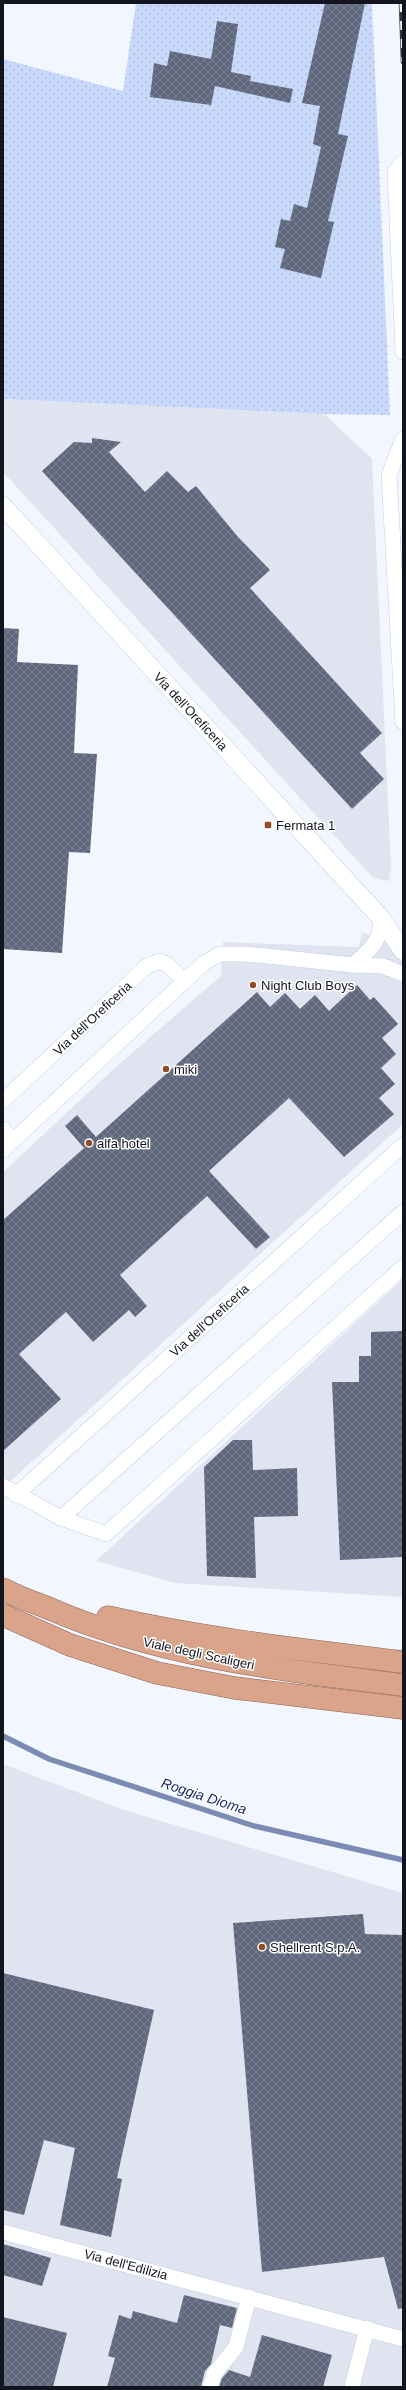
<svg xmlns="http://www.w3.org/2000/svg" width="406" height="2390" font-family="Arial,sans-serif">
<defs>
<pattern id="park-dots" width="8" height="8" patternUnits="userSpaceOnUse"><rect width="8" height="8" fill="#c9d9fc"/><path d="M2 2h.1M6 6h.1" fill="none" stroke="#acb9d8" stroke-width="1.8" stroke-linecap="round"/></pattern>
<pattern id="building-cross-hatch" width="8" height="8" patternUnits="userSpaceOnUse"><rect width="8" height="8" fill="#5f687c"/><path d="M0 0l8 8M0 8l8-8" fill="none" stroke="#7a808f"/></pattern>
</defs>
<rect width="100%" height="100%" fill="#f2f6ff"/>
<g fill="#dfe4f0">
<polygon points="3,399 324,414 372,459 391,867 389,881 373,878 3,472"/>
<polygon points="362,933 403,943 403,1124 3,1488 3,1172 118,1065 221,976 223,942 359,947"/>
<polygon points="403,1279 403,1597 176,1583 96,1561"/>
<polygon points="3,1764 124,1810 403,1893 403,2387 3,2387"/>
</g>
<polygon fill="url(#park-dots)" points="136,3 372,3 390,415 324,414 3,399 3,59 123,91"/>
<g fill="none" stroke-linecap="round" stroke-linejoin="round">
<polyline stroke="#7b8bb3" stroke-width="5.5" points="3,1736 49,1759 254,1826 403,1860"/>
</g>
<g fill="url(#building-cross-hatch)">
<polygon points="325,3 365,3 338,134 348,136 328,221 334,222 321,278 280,268 285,249 275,247 281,219 290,221 294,204 307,208 321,147 313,144 320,106 302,103"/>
<polygon points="217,21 238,24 231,72 251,76 250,81 293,89 290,103 215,86 211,105 150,97 154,63 167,66 170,51 211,59"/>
<polygon points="92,438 121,442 109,452 145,492 167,471 188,492 196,486 238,537 270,570 250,588 382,733 360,753 384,779 352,809 42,471 74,442 92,443"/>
<polygon points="3,628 19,629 17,662 78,665 74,753 97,754 90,853 69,852 62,953 3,949"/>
<polygon points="357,985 370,1000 374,997 398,1024 382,1038 396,1054 381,1068 395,1084 379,1098 394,1114 344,1157 289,1098 209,1171 270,1237 256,1249 207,1196 120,1275 147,1306 135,1317 129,1310 93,1342 66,1312 19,1354 61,1399 3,1451 3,1220 84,1148 65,1126 77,1115 96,1137 257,992 270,1007 285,993 300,1009 315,995 329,1011"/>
<polygon points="402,1331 403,1557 340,1560 332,1382 359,1382 359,1356 371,1356 371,1332"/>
<polygon points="233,1440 252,1440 253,1470 297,1468 298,1516 254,1517 256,1578 207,1576 204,1467"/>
<polygon points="363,1914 365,1934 403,1935 403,2308 398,2309 384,2257 262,2272 233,1923"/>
<polygon points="3,1973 154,2010 117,2178 122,2179 111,2237 60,2225 75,2148 44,2140 24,2215 3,2210"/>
<polygon points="3,2244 51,2258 42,2286 3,2275"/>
<polygon points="184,2295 237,2308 232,2328 220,2325 211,2364 205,2371 201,2387 107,2387 115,2358 108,2356 119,2315 131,2319 133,2311 177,2323"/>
<polygon points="3,2317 67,2333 53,2387 3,2387"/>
<polygon points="262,2335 332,2355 323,2387 219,2387 222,2378 229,2370 250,2377"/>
</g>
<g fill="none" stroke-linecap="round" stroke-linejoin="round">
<defs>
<g id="minor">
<polyline points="403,162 395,172 403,352"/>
<polyline points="403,439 389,475 403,722"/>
<polyline points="353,965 383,966 403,974"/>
<polyline points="3,1101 147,966 160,961 168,965 185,981"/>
<polyline points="3,1129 13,1141"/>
<path d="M3 1150 204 963 220 954H246L353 965C370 949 382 942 380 917"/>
<polyline points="3,1486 61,1518 403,1212"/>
<polyline points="16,1495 403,1145"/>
<polyline points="61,1518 106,1534 403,1267"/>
<polyline points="3,2232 403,2339"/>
<polyline points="210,2387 214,2374 236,2347 249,2297"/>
<polyline points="352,2387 367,2328"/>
</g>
<polyline id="tertiary" points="3,506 380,917 403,951"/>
<g id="trunk">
<path d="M3 1589C17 1597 33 1602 48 1608 160 1657 282 1670 403 1685"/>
<polyline points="3,1615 70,1645 157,1673 235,1688 403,1708"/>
<path d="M108 1617C205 1639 304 1650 403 1662"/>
</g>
</defs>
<use href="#minor" stroke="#c4cee4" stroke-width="16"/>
<use href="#tertiary" stroke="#c4cee4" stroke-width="19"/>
<use href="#trunk" stroke="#8e6451" stroke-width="23"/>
<use href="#minor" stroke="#fff" stroke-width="15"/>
<use href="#tertiary" stroke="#fff" stroke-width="18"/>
<use href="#trunk" stroke="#daa48a" stroke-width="22"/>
<defs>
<polyline id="rail" points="401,3 403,62"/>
</defs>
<use href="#rail" stroke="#33363e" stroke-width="4.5"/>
<use href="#rail" stroke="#fff" stroke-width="3" stroke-dasharray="9" stroke-linecap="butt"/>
</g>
<g fill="#934c26" stroke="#fff" stroke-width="1.5">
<rect x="264" y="821" width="8" height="8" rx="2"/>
<circle cx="253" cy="985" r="4"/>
<circle cx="166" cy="1069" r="4"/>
<circle cx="89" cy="1143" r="4"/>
<circle cx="262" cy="1947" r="4"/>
</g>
<g text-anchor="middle" stroke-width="3" stroke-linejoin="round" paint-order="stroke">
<g font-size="13" fill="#12151d" stroke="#fff">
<text transform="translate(191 711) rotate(47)" y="5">Via dell'Oreficeria</text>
<text transform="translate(92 1018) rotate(-43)" y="5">Via dell'Oreficeria</text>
<text transform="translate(209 1320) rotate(-42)" y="5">Via dell'Oreficeria</text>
<text transform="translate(199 1653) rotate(12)" y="5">Viale degli Scaligeri</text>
<text transform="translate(126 2264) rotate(15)" y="5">Via dell'Edilizia</text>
</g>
<g font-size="13" fill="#12151d" stroke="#fff" text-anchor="start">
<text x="276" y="830">Fermata 1</text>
<text x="261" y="990">Night Club Boys</text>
<text x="174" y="1074">miki</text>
<text x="97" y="1148">alfa hotel</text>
<text x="270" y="1952">Shellrent S.p.A.</text>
</g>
<g font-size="14" font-style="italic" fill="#182a67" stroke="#fff">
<text transform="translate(204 1796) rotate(18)" y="5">Roggia Dioma</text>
</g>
</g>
<rect width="406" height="2390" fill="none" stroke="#12151d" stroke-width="8"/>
</svg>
